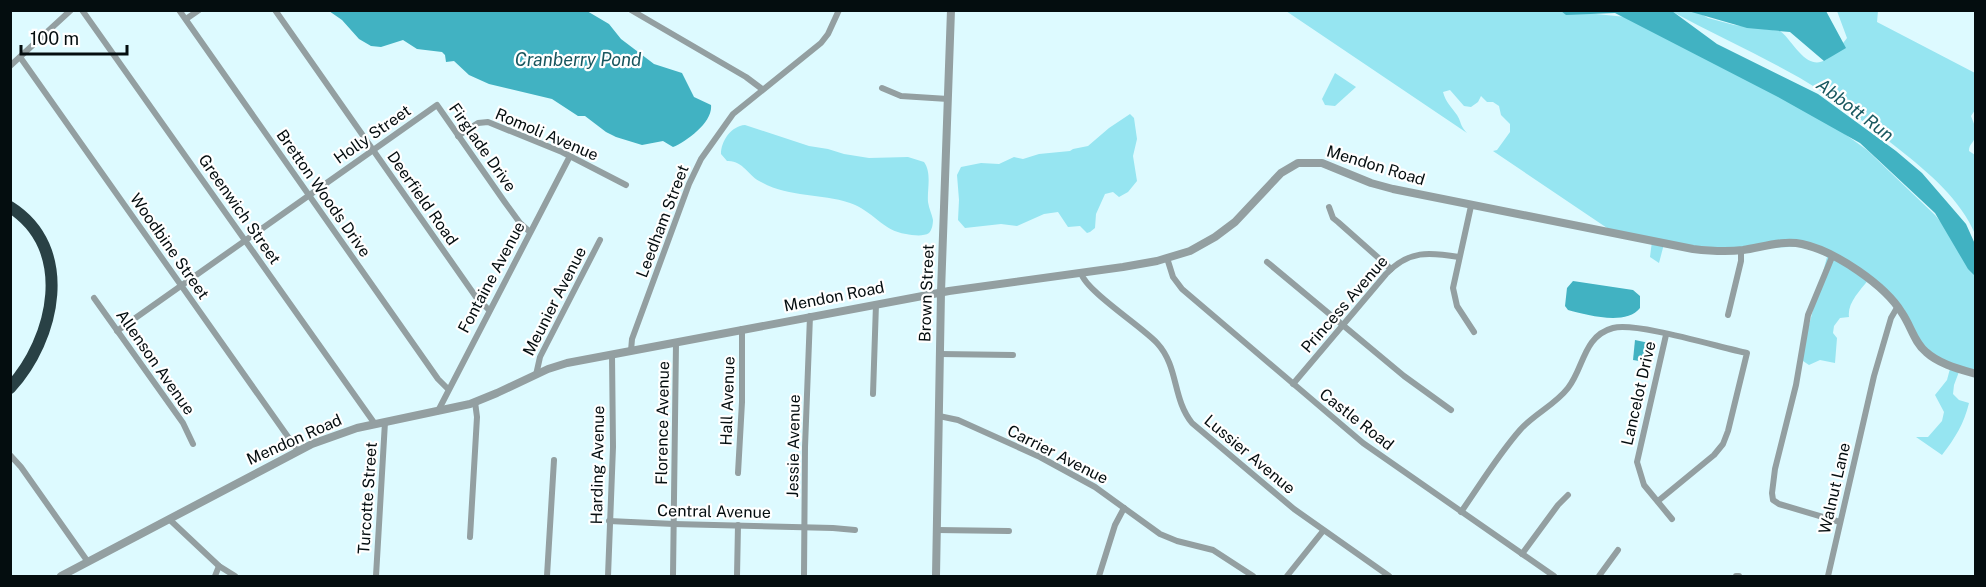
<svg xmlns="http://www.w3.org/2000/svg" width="1986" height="587" font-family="'Public Sans',sans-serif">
<rect width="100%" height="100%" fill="#ddfaff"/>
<g fill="#96e5f1">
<path d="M1556 10 1626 17 1824 119 1867 150 1935 215 1952 236 1975 276V373L1960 369 1954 385 1953 394 1959 400 1969 403C1964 424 1955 438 1942 455L1916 437H1928L1942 421 1944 412 1935 395 1947 380 1951 365 1919 345 1900 308 1868 280C1860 291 1847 303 1849 317L1840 318 1834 326 1833 333 1837 338 1835 363 1820 360 1809 365 1800 359 1827 257 1810 246 1742 249 1664 244 1659 263 1650 257 1652 241 1613 232 1493 151 1497 150 1510 132V124L1501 115 1499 106 1493 102H1487L1481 96 1478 102 1471 107 1464 106 1450 90 1443 92C1446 103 1451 106 1457 115 1462 123 1459 124 1467 133L1286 11Z"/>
<path d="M1671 11H1696L1708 18 1734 25 1780 31C1788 37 1792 45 1799 52 1819 75 1834 55 1847 38L1837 11H1878L1877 22 1975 73V110L1971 116C1973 122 1978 131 1975 137 1973 144 1969 144 1969 151L1975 155V234C1961 200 1928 172 1900 150 1868 125 1835 99 1800 78 1758 54 1713 34 1671 11Z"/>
<polygon points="1335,73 1356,87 1335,106 1325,105 1322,99"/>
<polygon points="1130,114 1134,118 1137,139 1133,156 1137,181 1128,192 1119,197 1113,192 1105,194 1096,214 1095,228 1090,232 1087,233 1080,226 1068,227 1058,212 1044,214 1017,226 1001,224 965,228 958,220 959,200 957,175 961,167 981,163 999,164 1014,157 1023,159 1039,154 1070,151 1073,149 1088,146 1109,128"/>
<path d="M745 125 809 146 828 149 844 154 869 158 908 157 924 162C932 173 927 189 928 202 929 209 932 214 933 220 933 224 932 230 929 233 923 237 912 235 906 234 883 231 872 210 850 203 820 193 790 198 761 182 748 176 743 160 727 161L721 154C721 141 731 126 745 125Z"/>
</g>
<g fill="#41b2c2">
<path d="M329 11H587L609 24 621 39 654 64 682 73 694 97 711 105C713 122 687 141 673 147L663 141 642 145 616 137 606 132 585 116H578L552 99 489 84 469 75 454 61 446 62 445 55 442 52 417 49 403 40 381 47 371 46 359 39 342 20Z"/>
<polygon points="1561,11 1672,11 1717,44 1818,94 1896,151 1922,173 1966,224 1975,244 1975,276 1968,269 1935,213 1860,143 1778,97 1615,13 1566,15"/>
<polygon points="1688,11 1826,11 1846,48 1824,61 1790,32 1747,28"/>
<path d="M1573 281 1633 290 1640 296V308C1626 326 1587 315 1568 310L1565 306 1567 288Z"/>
<polygon points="1635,340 1649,343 1649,353 1645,362 1633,360"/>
</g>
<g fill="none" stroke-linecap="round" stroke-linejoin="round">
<g stroke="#939fa1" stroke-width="6">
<polyline points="82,10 375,424"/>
<polyline points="179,10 438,379 448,389"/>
<polyline points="275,10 476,297 489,310"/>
<polyline points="631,10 746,77 762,89"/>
<polyline points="186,19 199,10"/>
<polyline points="20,57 298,451"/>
<polyline points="10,66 71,10"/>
<polyline points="882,88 901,96 948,99"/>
<polyline points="458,136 478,123 488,122 562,152 626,185"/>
<polyline points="1471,206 1453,288 1457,306 1474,332"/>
<polyline points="1329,207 1333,218 1338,222 1391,269"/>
<polyline points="1832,257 1808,315 1796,385 1775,469 1772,493 1773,500 1779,504 1840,522"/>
<polyline points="1167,258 1173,277 1182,289 1363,443 1554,576"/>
<polyline points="1267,262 1404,376 1451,410"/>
<path d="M1081 273C1086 291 1141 326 1157 343 1179 367 1172 398 1192 423L1294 509 1389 576"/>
<polyline points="94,298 183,423 193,444"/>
<polyline points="1728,315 1741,261 1741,250"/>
<polyline points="117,331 437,105 504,201 520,223 530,232"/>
<polyline points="1666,335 1637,462 1644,485 1672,519"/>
<polyline points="631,351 632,339 689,184 701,159 733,114 821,43 828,34 839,10"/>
<polyline points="940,354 1013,355"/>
<polyline points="536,375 540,357 600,240"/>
<path d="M1293 384 1386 274C1409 250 1429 252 1459 257"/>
<polyline points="873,394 876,304"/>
<polyline points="438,411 570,156"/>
<polyline points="939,416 958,420 1040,457 1095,487 1160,534 1177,541 1213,550 1253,576"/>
<polyline points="10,455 21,467 88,562"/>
<polyline points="738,473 742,402 742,329"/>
<path d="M1461 512C1480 485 1498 455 1520 430 1534 414 1555 405 1568 388 1584 368 1583 336 1613 328 1637 322 1718 347 1747 353L1728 431 1723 444 1714 455 1658 501"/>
<polyline points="169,519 219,566 235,576"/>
<polyline points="609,521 674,524 833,528 855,530"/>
<polyline points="937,530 1009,531"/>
<polyline points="470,537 477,417 475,402"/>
<polyline points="1522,554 1558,505 1568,495"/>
<polyline points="215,576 219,566"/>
<polyline points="376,576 385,422"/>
<polyline points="547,576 554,460"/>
<polyline points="608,576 613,447 612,355"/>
<polyline points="673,576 676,343"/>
<polyline points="737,576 738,525"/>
<polyline points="804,576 805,447 810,316"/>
<polyline points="1099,576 1115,525 1124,508"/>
<polyline points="1287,576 1323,531"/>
<polyline points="1599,576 1618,550"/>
<polyline points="1736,576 1739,576"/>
<polyline points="1828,576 1874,376 1891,318 1898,306"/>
</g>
<g stroke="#939fa1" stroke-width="8">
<path d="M61 576 312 444 357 428 470 404 497 393 548 369 567 363 949 291 1123 267 1157 261 1190 251 1215 237 1235 222 1281 173 1298 163H1322L1371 183 1393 189 1693 249C1710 251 1727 252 1743 250 1763 247 1783 240 1802 244 1835 251 1885 285 1902 313 1911 326 1914 342 1926 352 1939 364 1959 369 1976 374"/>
<polyline points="936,576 941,292 951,10"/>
</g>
<path stroke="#294145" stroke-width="12" d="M10 207C75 248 55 339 10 388"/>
</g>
<g text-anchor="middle" stroke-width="4.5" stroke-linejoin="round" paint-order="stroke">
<g font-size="16" fill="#040d0f" stroke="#fff">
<text transform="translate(372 134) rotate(-35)" y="6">Holly Street</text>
<text transform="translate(547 134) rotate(23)" y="6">Romoli Avenue</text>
<text transform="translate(483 147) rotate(55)" y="6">Firglade Drive</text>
<text transform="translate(1376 165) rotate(17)" y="6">Mendon Road</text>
<text transform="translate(324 193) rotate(55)" y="6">Bretton Woods Drive</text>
<text transform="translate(423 198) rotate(55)" y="6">Deerfield Road</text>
<text transform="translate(240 209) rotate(55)" y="6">Greenwich Street</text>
<text transform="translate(662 221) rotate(-69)" y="6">Leedham Street</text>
<text transform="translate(170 246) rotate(55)" y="6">Woodbine Street</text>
<text transform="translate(491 277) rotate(-62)" y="6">Fontaine Avenue</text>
<text transform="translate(926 293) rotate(-88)" y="6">Brown Street</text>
<text transform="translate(834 296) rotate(-11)" y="6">Mendon Road</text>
<text transform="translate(554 301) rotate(-63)" y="6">Meunier Avenue</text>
<text transform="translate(1344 304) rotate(-49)" y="6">Princess Avenue</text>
<text transform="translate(156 362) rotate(55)" y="6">Allenson Avenue</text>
<text transform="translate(1638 393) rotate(-77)" y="6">Lancelot Drive</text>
<text transform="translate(727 401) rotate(-88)" y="6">Hall Avenue</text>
<text transform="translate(1357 419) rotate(38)" y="6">Castle Road</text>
<text transform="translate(662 423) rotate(-89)" y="6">Florence Avenue</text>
<text transform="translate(294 439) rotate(-24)" y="6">Mendon Road</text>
<text transform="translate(793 446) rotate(-89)" y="6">Jessie Avenue</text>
<text transform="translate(1058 454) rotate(27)" y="6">Carrier Avenue</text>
<text transform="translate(1250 454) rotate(40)" y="6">Lussier Avenue</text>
<text transform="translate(597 465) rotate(-89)" y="6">Harding Avenue</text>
<text transform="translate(1834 488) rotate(-77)" y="6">Walnut Lane</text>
<text transform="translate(367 498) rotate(-86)" y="6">Turcotte Street</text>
<text transform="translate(714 511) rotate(1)" y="6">Central Avenue</text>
</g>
<g font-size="18" font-style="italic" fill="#18575f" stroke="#fff">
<text x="578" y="66">Cranberry Pond</text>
<text transform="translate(1855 110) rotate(37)" y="6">Abbott Run</text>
</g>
</g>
<rect width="1986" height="587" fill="none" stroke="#040d0f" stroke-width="24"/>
<path d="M21 45v9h106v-9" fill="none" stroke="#040d0f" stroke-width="3"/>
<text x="30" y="45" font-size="18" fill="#040d0f" stroke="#ffffff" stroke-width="4.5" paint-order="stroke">100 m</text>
</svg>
